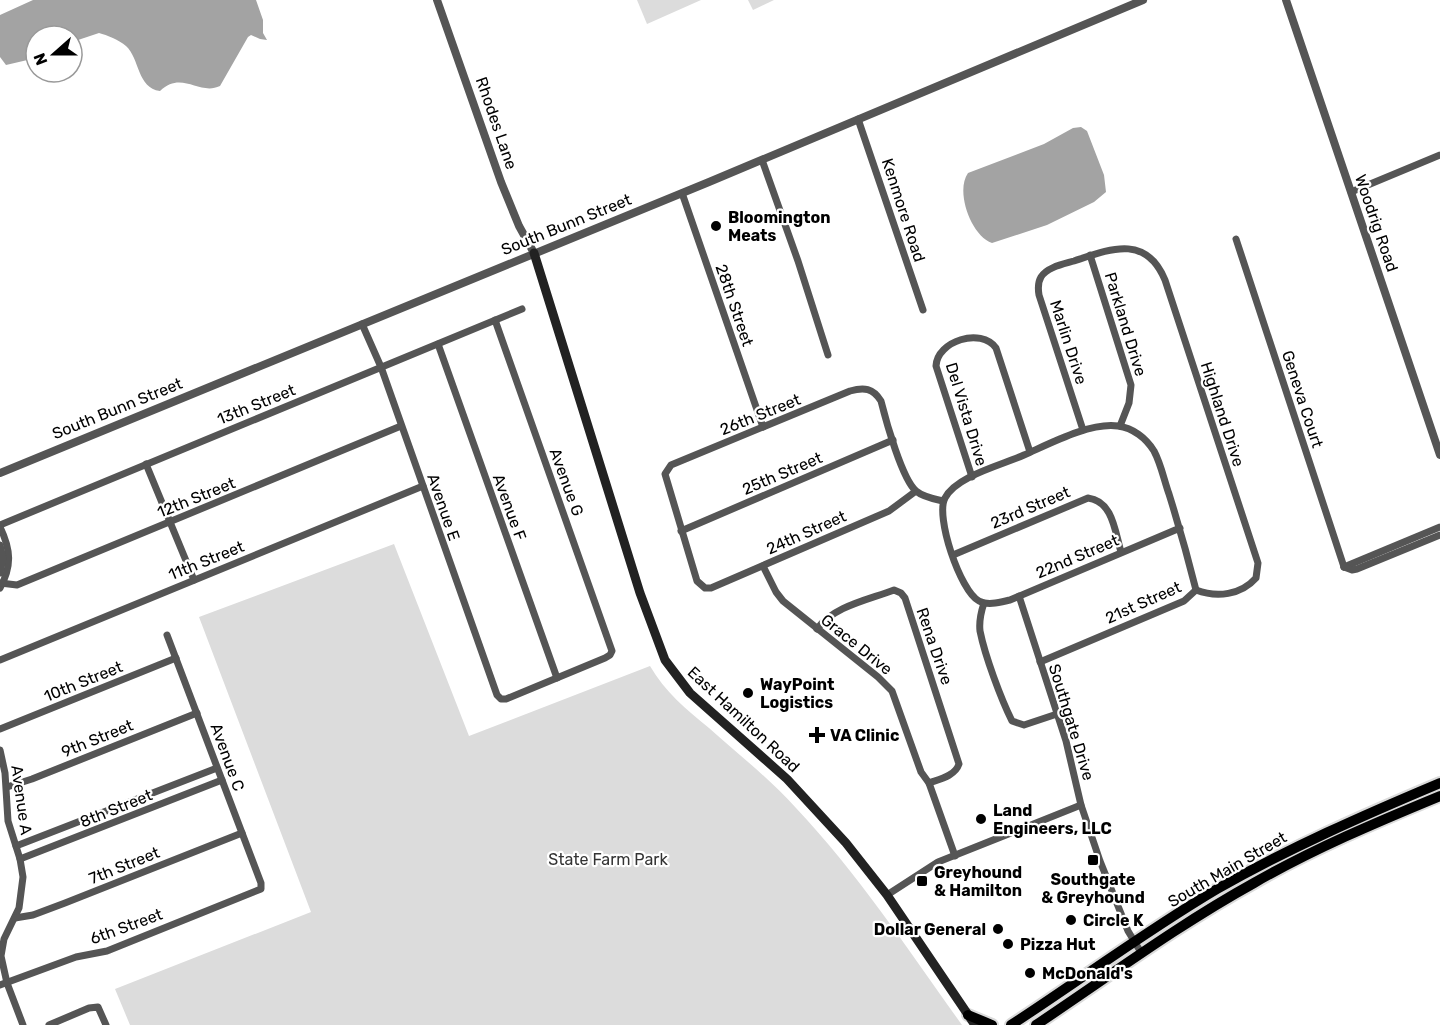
<svg xmlns="http://www.w3.org/2000/svg" width="1440" height="1025" font-family="Rubik,sans-serif">
<rect width="100%" height="100%" fill="#fff"/>
<g fill="#dcdcdc">
<polygon points="637,0 701,0 647,24"/>
<polygon points="748,0 774,0 753,10"/>
<path d="M394 544 469 736 650 666C665 692 686 709 709 728 738 754 770 779 796 808 859 875 909 951 962 1025H130L115 989 311 912 199 617Z"/>
</g>
<g fill="#a3a3a3">
<path d="M33 0H256L263 20V33L267 40 260 39 251 35 248 37 220 86C199 96 182 70 160 91 137 88 140 59 126 46 119 40 107 35 99 33L72 42V36H36V58L6 65 0 57V15Z"/>
<path d="M1081 127 1087 131 1104 175 1106 192 1094 202 1047 225 992 243C971 236 955 191 968 173L1044 144 1073 128Z"/>
</g>
<g fill="none" stroke-linecap="round" stroke-linejoin="round">
<defs>
<g id="trunk">
<polyline points="968,1015 992,1025"/>
<path d="M1011 1025C1080 980 1146 931 1217 889 1289 848 1364 815 1440 783"/>
<path d="M1036 1025C1108 977 1178 925 1254 883 1313 849 1377 822 1440 796"/>
</g>
</defs>
<use href="#trunk" stroke="#dbdbdb" stroke-width="14"/>
<g stroke="#555" stroke-width="7">
<polyline points="858,119 923,310"/>
<polyline points="762,160 798,261 828,355"/>
<polyline points="1351,192 1440,155"/>
<polyline points="682,193 763,427"/>
<polyline points="1236,239 1344,567"/>
<polyline points="1090,255 1131,385 1129,403 1120,426"/>
<polyline points="362,324 381,367 497,695 501,699 506,699 605,658 610,655 612,651 495,320"/>
<polyline points="438,344 557,678"/>
<path d="M1083 430 1039 295C1038 289 1038 282 1041 277 1047 267 1064 264 1074 261 1110 249 1146 234 1165 280L1258 563 1256 578C1241 595 1217 598 1196 590"/>
<polyline points="146,464 194,580"/>
<path d="M972 477 936 366C937 341 981 327 996 348L1030 452"/>
<path d="M916 491 889 511 711 588H705L697 581 665 474 671 465 850 391C864 387 873 388 881 401 886 421 902 479 916 491 923 497 934 499 943 501"/>
<polyline points="0,525 522,309"/>
<path d="M0 527C11 550 12 566 0 588"/>
<path d="M1180 528 1010 600C1001 602 988 606 979 601 960 591 935 516 945 498 956 476 1002 465 1024 455 1049 444 1090 422 1118 426 1133 428 1146 438 1154 451 1161 464 1164 480 1169 494 1179 526 1188 558 1196 590"/>
<polyline points="681,531 893,440"/>
<polyline points="0,545 3,558 0,573"/>
<path d="M953 555 1088 498C1113 501 1115 532 1121 552"/>
<polyline points="763,566 776,592 783,601 878,677 892,691 921,772 929,783 955,856"/>
<polyline points="1344,567 1440,527"/>
<polyline points="1344,567 1352,570 1357,569 1440,535"/>
<polyline points="0,583 17,585 401,426"/>
<polyline points="1019,596 1066,741 1081,805 1100,861 1128,931 1142,954"/>
<path d="M984 603C981 612 979 622 980 631 985 656 1001 699 1012 721L1024 725 1057 714"/>
<path d="M817 629C834 606 868 600 894 590L901 593 905 598 959 764C955 776 940 779 929 783"/>
<polyline points="0,660 423,486"/>
<polyline points="1040,662 1184,601 1196,590"/>
<polyline points="0,729 176,658"/>
<polyline points="0,750 5,773 8,821 20,859 23,877 19,908 4,939 1,956 7,983 23,1025"/>
<polyline points="7,787 32,779 197,713"/>
<polyline points="16,846 217,768"/>
<polyline points="20,859 222,780"/>
<polyline points="887,895 938,862 1081,805"/>
<polyline points="15,918 33,915 65,903 242,833"/>
<polyline points="0,985 76,957 107,951 261,889 261,883 167,635"/>
<polyline points="49,1025 89,1008 98,1007 106,1025"/>
</g>
<g stroke="#555" stroke-width="8">
<polyline points="437,0 501,182 519,226 534,253"/>
<polyline points="1286,0 1440,455"/>
<polyline points="0,473 709,182 1143,0"/>
</g>
<polyline stroke="#222" stroke-width="9" points="534,253 640,593 665,660 690,693 787,779 846,843 887,895 975,1025"/>
<use href="#trunk" stroke="#000" stroke-width="10"/>
</g>
<g fill="#000" stroke="#fff" stroke-width="2">
<circle cx="716" cy="226" r="6"/>
<circle cx="748" cy="693" r="6"/>
<path d="M814 726h6v6h6v6h-6v6h-6v-6h-6v-6h6z"/>
<circle cx="981" cy="819" r="6"/>
<rect x="1087" y="854" width="12" height="12" rx="3"/>
<rect x="916" y="875" width="12" height="12" rx="3"/>
<circle cx="1071" cy="920" r="6"/>
<circle cx="998" cy="929" r="6"/>
<circle cx="1008" cy="944" r="6"/>
<circle cx="1030" cy="973" r="6"/>
</g>
<g text-anchor="middle" stroke-width="4.5" stroke-linejoin="round" paint-order="stroke">
<g font-size="16" fill="#000" stroke="#fff">
<text transform="translate(497 123) rotate(71)" y="6">Rhodes Lane</text>
<text transform="translate(904 210) rotate(72)" y="6">Kenmore Road</text>
<text transform="translate(1377 223) rotate(71)" y="6">Woodrig Road</text>
<text transform="translate(566 224) rotate(-22)" y="6">South Bunn Street</text>
<text transform="translate(735 305) rotate(71)" y="6">28th Street</text>
<text transform="translate(1126 324) rotate(73)" y="6">Parkland Drive</text>
<text transform="translate(1069 342) rotate(72)" y="6">Marlin Drive</text>
<text transform="translate(1303 399) rotate(72)" y="6">Geneva Court</text>
<text transform="translate(256 404) rotate(-22)" y="6">13th Street</text>
<text transform="translate(117 408) rotate(-22)" y="6">South Bunn Street</text>
<text transform="translate(760 414) rotate(-22)" y="6">26th Street</text>
<text transform="translate(967 414) rotate(73)" y="6">Del Vista Drive</text>
<text transform="translate(1223 414) rotate(72)" y="6">Highland Drive</text>
<text transform="translate(782 473) rotate(-23)" y="6">25th Street</text>
<text transform="translate(567 482) rotate(70)" y="6">Avenue G</text>
<text transform="translate(196 497) rotate(-22)" y="6">12th Street</text>
<text transform="translate(444 507) rotate(71)" y="6">Avenue E</text>
<text transform="translate(510 507) rotate(70)" y="6">Avenue F</text>
<text transform="translate(1030 507) rotate(-23)" y="6">23rd Street</text>
<text transform="translate(806 532) rotate(-24)" y="6">24th Street</text>
<text transform="translate(1077 556) rotate(-23)" y="6">22nd Street</text>
<text transform="translate(206 560) rotate(-22)" y="6">11th Street</text>
<text transform="translate(1143 602) rotate(-24)" y="6">21st Street</text>
<text transform="translate(857 644) rotate(39)" y="6">Grace Drive</text>
<text transform="translate(935 646) rotate(71)" y="6">Rena Drive</text>
<text transform="translate(83 681) rotate(-22)" y="6">10th Street</text>
<text transform="translate(744 719) rotate(43)" y="6">East Hamilton Road</text>
<text transform="translate(1072 722) rotate(73)" y="6">Southgate Drive</text>
<text transform="translate(97 738) rotate(-22)" y="6">9th Street</text>
<text transform="translate(228 757) rotate(70)" y="6">Avenue C</text>
<text transform="translate(22 800) rotate(82)" y="6">Avenue A</text>
<text transform="translate(116 808) rotate(-22)" y="6">8th Street</text>
<text transform="translate(124 865) rotate(-22)" y="6">7th Street</text>
<text transform="translate(1227 869) rotate(-30)" y="6">South Main Street</text>
<text transform="translate(126 926) rotate(-20)" y="6">6th Street</text>
</g>
<g font-size="16" font-weight="bold" fill="#000" stroke="#fff" text-anchor="start">
<text x="728" y="223">Bloomington<tspan x="728" dy="18">Meats</tspan></text>
<text x="760" y="690">WayPoint<tspan x="760" dy="18">Logistics</tspan></text>
<text x="830" y="741">VA Clinic</text>
<text x="993" y="816">Land<tspan x="993" dy="18">Engineers, LLC</tspan></text>
<text x="934" y="878">Greyhound<tspan x="934" dy="18">&amp; Hamilton</tspan></text>
<text x="1093" y="885" text-anchor="middle">Southgate<tspan x="1093" dy="18">&amp; Greyhound</tspan></text>
<text x="1083" y="926">Circle K</text>
<text x="986" y="935" text-anchor="end">Dollar General</text>
<text x="1020" y="950">Pizza Hut</text>
<text x="1042" y="979">McDonald's</text>
</g>
<g font-size="16" fill="#333" stroke="#fff">
<text x="608" y="865">State Farm Park</text>
</g>
</g>
<g transform="translate(54 54) rotate(249)"><circle r="28" fill="#ffffff" stroke="#999999" stroke-width="1.5"/>
<path d="M0-4.5L10 22L0 15L-10 22Z" fill="#000000"/>
<text y="-9" font-size="16" font-weight="bold" text-anchor="middle" fill="#000000">N</text>
</g>
</svg>
